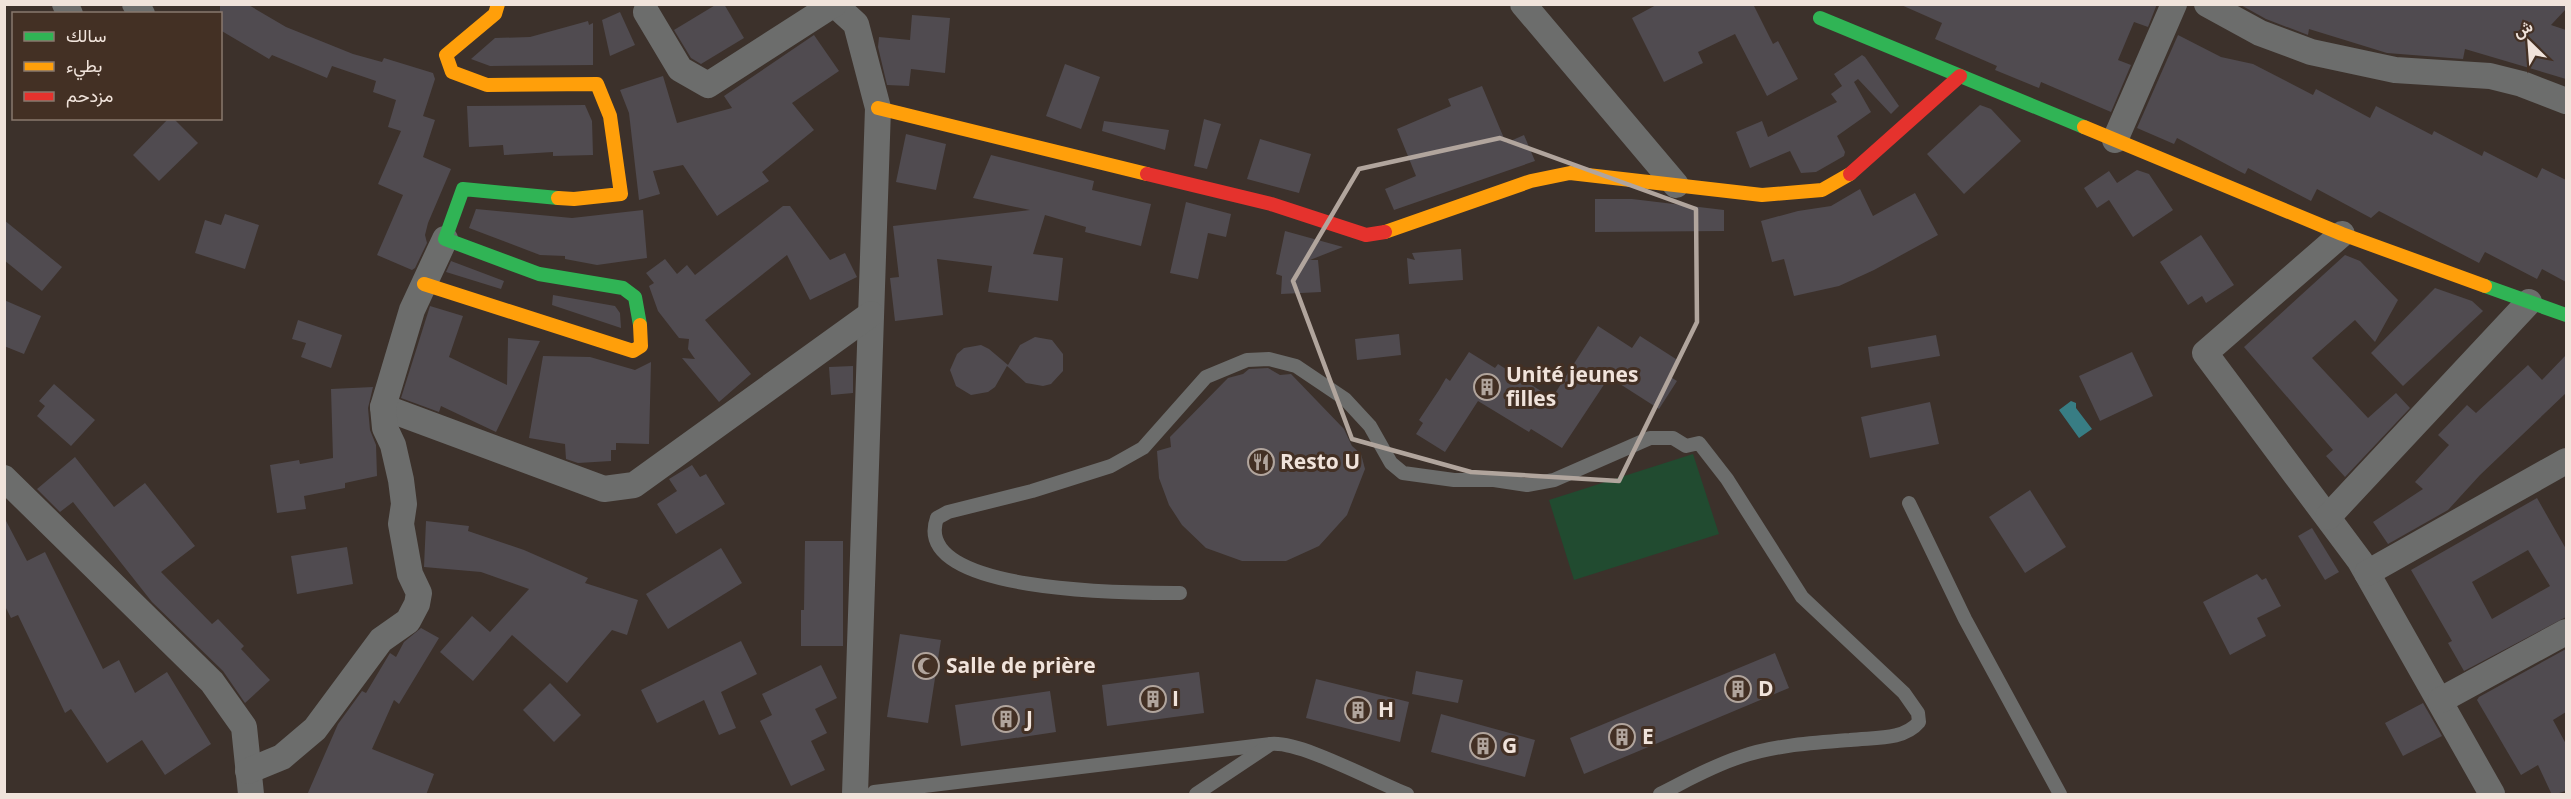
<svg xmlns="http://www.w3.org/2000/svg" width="2571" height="799" font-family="'Open Sans',Vazirmatn,sans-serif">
<rect width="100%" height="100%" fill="#3c312b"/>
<polygon fill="#214b30" points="1693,454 1719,534 1574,580 1549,500"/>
<polygon fill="#387d84" points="2071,401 2076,403 2076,408 2092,429 2079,438 2059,410"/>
<g fill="#504b50" fill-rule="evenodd">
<polygon points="220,4 247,4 286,27 353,54 382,62 384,58 433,73 435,79 423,116 435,120 423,157 451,169 428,223 425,235 427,243 415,268 412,270 377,255 403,195 378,184 401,131 388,127 396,100 373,92 376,81 332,66 327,78 272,55 269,59 220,30"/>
<polygon points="717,4 724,4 744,38 701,64 691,58 674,30"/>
<polygon points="1658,4 1753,4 1773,44 1778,41 1798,79 1767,96 1735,34 1698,52 1703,63 1664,82 1632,18"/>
<polygon points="1899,4 2157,4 2148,27 2134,22 2118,60 2131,65 2111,112 2041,82 2039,88 1995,70 1997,66 1935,39 1942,23"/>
<polygon points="2239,4 2566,4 2566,9 2551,25 2566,30 2566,79 2465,49 2463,59 2387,53 2309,29 2308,35 2266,19"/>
<polygon points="620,12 635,45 610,56 602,20"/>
<polygon points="912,15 950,18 945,73 911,69 909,86 887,85 878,47 879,37 910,40"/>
<polygon points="588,21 589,25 593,23 593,65 490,66 471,59 495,38 530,37"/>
<polygon points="814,35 839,71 792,103 814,130 762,172 769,181 717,216 683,165 653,171 660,194 639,200 629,113 620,90 663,76 677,123 732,108 724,96"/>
<polygon points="2178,35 2221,57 2253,64 2313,95 2316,89 2370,118 2376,106 2432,135 2434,131 2482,156 2484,151 2537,178 2542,168 2566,180 2566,282 2542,269 2537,279 2485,252 2479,263 2379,211 2371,218 2317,189 2311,201 2248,168 2245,174 2239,171 2177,138 2174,144 2137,128"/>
<polygon points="1862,55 1865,57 1899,106 1891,114 1858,79 1854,82 1871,112 1837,136 1845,152 1844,156 1816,172 1801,173 1790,151 1750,168 1736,132 1762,121 1768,137 1837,102 1831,94 1842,86 1834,74"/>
<polygon points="1065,64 1100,77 1081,129 1046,116"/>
<polygon points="1482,86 1506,143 1524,135 1535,161 1394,210 1385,189 1416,176 1397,129 1451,106 1448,99"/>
<polygon points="585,105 592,121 593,155 553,156 553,152 504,155 503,145 469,147 467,106"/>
<polygon points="1980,105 1991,109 2021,141 1964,194 1927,154"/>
<polygon points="169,118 173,118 198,143 159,181 133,155"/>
<polygon points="1204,119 1221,124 1207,169 1194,166"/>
<polygon points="1104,121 1169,130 1165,150 1102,131"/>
<polygon points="906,134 946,144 936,190 896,182"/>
<polygon points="1260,139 1311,154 1299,193 1247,179"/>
<polygon points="991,155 1094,181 1092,190 1151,204 1141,246 1085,232 1086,227 1045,215 1033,254 1063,258 1058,301 988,292 992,266 937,259 943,315 895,321 890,278 899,277 893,226 1030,210 973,198"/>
<polygon points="2137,170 2149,174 2173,210 2133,237 2109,200 2097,208 2084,188 2109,171 2117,183"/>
<polygon points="1860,189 1873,216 1915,193 1938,235 1874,270 1839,286 1794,296 1784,259 1772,262 1761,221 1798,211 1831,206"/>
<polygon points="1595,199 1632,199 1724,210 1724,231 1595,232"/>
<polygon points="1186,202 1231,214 1226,237 1208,233 1198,279 1170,273"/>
<polygon points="783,206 790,206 830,260 845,253 857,277 810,300 787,255 705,320 751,374 719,402 682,358 695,359 688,349 689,339 679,338 658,311 649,286 654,283 646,273 665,259 677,274 687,265 695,275"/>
<polygon points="476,209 572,218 643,210 647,258 597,265 565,259 565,256 540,255 469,228"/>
<polygon points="225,214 259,225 245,269 195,253 205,220 221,225"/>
<polygon points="4,220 62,267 42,291 4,260"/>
<polygon points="1285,231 1343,247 1310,260 1318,260 1321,292 1281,294 1282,276 1276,274"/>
<polygon points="2201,235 2234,285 2206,303 2202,296 2188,305 2160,262"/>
<polygon points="1461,249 1463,280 1409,284 1407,258 1415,260 1412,253"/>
<polygon points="2345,255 2360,261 2398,300 2375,342 2355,320 2312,358 2368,418 2396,393 2410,408 2345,477 2326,456 2333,450 2244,347"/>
<polygon points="451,261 504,281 501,289 446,272"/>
<polygon points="2435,288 2472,301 2483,311 2403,386 2371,353"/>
<polygon points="553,295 615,306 620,313 621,328 552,305"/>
<polygon points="4,300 41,316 24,354 4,346"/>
<polygon points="430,306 463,316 449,357 507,385 508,338 540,341 496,432 441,406 439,412 401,398"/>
<polygon points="298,320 342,335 331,368 301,357 306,343 292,339"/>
<polygon points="1598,326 1632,348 1640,336 1679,361 1669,376 1677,381 1659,409 1609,377 1562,448 1531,429 1529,432 1478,401 1445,452 1416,434 1423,423 1419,420 1439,390 1446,378 1450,381 1469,352 1495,368 1498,364 1552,398"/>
<polygon points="1399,334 1401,355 1357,360 1355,339"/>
<polygon points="1936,335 1940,356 1871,368 1868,347"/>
<polygon points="1035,337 1052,340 1063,354 1063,371 1051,384 1043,386 1026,383 1007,366 995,387 988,392 971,395 956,386 950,370 957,354 964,348 981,345 989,349 1008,365 1020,345"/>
<polygon points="2132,352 2153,396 2100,421 2079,376"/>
<polygon points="2566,355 2566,393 2480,475 2448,510 2388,544 2373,522 2423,489 2415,482 2449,445 2438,435 2467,405 2476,413 2528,365 2542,380"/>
<polygon points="543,356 590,357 635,370 651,362 649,444 616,443 616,450 611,450 611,461 578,463 566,459 565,444 529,438"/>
<polygon points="853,366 853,393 831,395 829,367"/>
<polygon points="1268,368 1280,375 1291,374 1344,429 1352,446 1361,454 1365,469 1347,515 1319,546 1286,561 1242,561 1206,548 1182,525 1169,505 1159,478 1157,451 1171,447 1170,437 1228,378 1243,374 1249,369"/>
<polygon points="54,384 95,420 71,446 37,416 45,406 39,401"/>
<polygon points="373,387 368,408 370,430 376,445 377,476 345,483 345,488 304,496 306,509 277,513 270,465 299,460 300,464 333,458 331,389"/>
<polygon points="1930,402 1939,444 1870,458 1861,417"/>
<polygon points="75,457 114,507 145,483 195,546 161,572 212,624 218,619 244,646 241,649 270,680 245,703 223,671 152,602 73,502 60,512 37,489"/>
<polygon points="692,465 700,477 706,474 725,504 676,534 657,504 677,491 669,479"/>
<polygon points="2030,490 2066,547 2025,573 1989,517"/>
<path d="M2537 498 2566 549V617L2464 671 2448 643 2452 641 2411 570ZM2528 550 2550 586 2492 619 2472 582Z"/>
<polygon points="4,517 27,561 45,552 103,669 119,660 135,693 167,672 211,744 165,775 142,740 107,763 71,709 65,713 18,615 11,618 4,604"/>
<polygon points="426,521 469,526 468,531 524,550 588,578 585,583 638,600 627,635 612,630 567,683 512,635 473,681 440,652 472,616 490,632 529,589 481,572 424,567"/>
<polygon points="2312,528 2339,572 2325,580 2298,536"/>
<polygon points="805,541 843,541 843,646 801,646 801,610 804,610"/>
<polygon points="347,547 353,584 297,594 291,556"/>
<polygon points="721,548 742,583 668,629 646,594"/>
<polygon points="2257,574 2262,580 2266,578 2281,606 2257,618 2266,636 2230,655 2203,602"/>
<polygon points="421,628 439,638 399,704 394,700 372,749 434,774 426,795 307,795 338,724 362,691 366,693 390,653 396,657 404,642"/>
<polygon points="900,634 941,640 928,723 887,717"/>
<polygon points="741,641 757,674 721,692 736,728 719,735 704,700 657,723 641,690"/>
<polygon points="2566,649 2566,712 2553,720 2566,744 2566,791 2552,795 2538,765 2521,775 2477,700 2479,697"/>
<polygon points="1775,653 1789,688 1584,774 1570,738"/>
<polygon points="821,665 837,698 815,709 827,733 811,741 825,770 791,786 760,721 772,715 762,694"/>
<polygon points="1416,671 1463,680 1458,703 1412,694"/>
<polygon points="1199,672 1204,713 1107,726 1102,685"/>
<polygon points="1316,679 1409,702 1400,742 1306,718"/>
<polygon points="550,683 581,715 554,742 523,710"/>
<polygon points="1050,691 1056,732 961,746 955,705"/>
<polygon points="2423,703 2442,736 2403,756 2385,723"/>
<polygon points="1441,714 1535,740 1525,777 1431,752"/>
</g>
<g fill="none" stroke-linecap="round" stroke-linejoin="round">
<g stroke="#6c6d6c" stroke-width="14">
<polyline points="1909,503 1965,619 2060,794"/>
<path d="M1180 593C1138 593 909 595 937 518L948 512 1032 491 1111 466 1143 448 1206 377 1247 360 1269 359 1296 366 1345 399 1370 426 1391 463 1403 473 1454 480H1494L1527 485 1554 480 1650 438H1673L1686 446 1699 443 1727 479 1802 597 1904 693 1918 713 1919 722C1903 741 1873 737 1850 740 1813 743 1775 745 1740 757 1712 766 1686 781 1660 794"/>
<polyline points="874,792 1271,744"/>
<path d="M1196 794 1271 744C1301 741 1375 782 1407 794"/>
</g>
<g stroke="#6c6d6c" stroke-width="26">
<polyline points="65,4 70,14"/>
<polyline points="135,4 142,14"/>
<polyline points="834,4 856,24 878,108 855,794"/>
<polyline points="1523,4 1676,185"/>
<polyline points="2207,4 2260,33 2311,52 2395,70 2490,76 2522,84 2566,101"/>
<polyline points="646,12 680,69 708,85 834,4"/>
<polyline points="2115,140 2174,4"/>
<polyline points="2342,234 2205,353 2360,561 2492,794"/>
<polyline points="383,407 604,489 634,485 871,314"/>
<polyline points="4,478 212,682 244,727 251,794"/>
<polyline points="2328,517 2529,302"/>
<polyline points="2367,573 2566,461"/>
<polyline points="2441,700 2566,632"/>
<polyline points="248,771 282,757 315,729 381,640 408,621 417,604 419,593 410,574 401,524 404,504 401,480 393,445 385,428 383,407 412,310 445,239"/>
</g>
<g stroke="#30b455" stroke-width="14">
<polyline points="1820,18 2084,127"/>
<polyline points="558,198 463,189 445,239 539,274 623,288 635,297 640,325"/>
<polyline points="2485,286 2566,315"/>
</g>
<g stroke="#ff9f0a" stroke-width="14">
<polyline points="498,4 495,14 446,55 452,72 487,85 597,84 610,116 621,194 574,199 558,198"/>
<polyline points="878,108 1147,174"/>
<polyline points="2084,127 2342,234 2485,286"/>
<polyline points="1385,232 1531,181 1570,173 1762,195 1822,190 1850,174"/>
<polyline points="424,284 633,351 641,346 640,325"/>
</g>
<g stroke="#e5322d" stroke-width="14">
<polyline points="1147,174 1271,204 1366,235 1385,232"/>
<polyline points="1850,174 1960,76"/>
</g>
</g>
<path fill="none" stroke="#b1a59d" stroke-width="4.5" stroke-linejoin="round" d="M1500 138 1696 209 1697 322 1619 481 1471 472 1352 439 1293 281 1359 169Z"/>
<defs>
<symbol id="building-ring" viewBox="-11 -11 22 22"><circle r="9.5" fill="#433024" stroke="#b1a59d" stroke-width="1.5"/><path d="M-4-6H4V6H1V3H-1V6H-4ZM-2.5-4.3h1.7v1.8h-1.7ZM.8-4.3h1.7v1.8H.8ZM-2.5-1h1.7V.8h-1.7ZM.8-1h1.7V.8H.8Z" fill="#b1a59d"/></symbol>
<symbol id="restaurant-ring" viewBox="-11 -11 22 22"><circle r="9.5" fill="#433024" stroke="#b1a59d" stroke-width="1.5"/><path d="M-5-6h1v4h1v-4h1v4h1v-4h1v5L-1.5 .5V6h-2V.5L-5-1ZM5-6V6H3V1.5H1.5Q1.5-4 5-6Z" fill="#b1a59d"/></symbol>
<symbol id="mosque-ring" viewBox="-11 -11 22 22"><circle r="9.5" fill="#433024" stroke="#b1a59d" stroke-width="1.5"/><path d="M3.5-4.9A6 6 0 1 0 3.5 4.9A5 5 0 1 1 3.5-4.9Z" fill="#b1a59d"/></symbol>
</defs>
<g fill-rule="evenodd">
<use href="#building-ring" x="1472" y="372" width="30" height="30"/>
<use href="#restaurant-ring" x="1246" y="447" width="30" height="30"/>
<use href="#mosque-ring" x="911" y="651" width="30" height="30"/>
<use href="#building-ring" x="1723" y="674" width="30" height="30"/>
<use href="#building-ring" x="1138" y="684" width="30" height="30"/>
<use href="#building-ring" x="1343" y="695" width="30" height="30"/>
<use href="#building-ring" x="991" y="704" width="30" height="30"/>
<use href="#building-ring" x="1607" y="722" width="30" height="30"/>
<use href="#building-ring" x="1468" y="731" width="30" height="30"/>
</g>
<g text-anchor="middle" stroke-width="6" stroke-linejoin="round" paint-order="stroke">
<g font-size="21" font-weight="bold" fill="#f0e3db" stroke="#433024" text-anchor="start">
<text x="1506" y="382">Unité jeunes<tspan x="1506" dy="24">filles</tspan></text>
<text x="1280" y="469">Resto U</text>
<text x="946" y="673">Salle de prière</text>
<text x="1758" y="696">D</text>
<text x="1172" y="706">I</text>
<text x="1378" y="717">H</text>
<text x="1026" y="726">J</text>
<text x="1642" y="744">E</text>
<text x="1502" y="753">G</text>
</g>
</g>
<rect width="2571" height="799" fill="none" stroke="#f0e3db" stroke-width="12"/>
<rect x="12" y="12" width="210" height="108" fill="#433024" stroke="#88786d" stroke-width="1.5"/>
<rect x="24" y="32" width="30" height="9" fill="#30b455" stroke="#88786d" stroke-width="1.5"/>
<text x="66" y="42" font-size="18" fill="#f0e3db">سالك</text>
<rect x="24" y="62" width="30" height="9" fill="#ff9f0a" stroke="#88786d" stroke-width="1.5"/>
<text x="66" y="72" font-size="18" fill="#f0e3db">بطيء</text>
<rect x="24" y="92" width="30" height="9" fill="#e5322d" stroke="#88786d" stroke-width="1.5"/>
<text x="66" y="102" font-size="18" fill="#f0e3db">مزدحم</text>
<g transform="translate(2529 42) rotate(335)" stroke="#433024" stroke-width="4.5" paint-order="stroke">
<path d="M0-4.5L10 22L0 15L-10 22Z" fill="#f0e3db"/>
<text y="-9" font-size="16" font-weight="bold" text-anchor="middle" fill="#f0e3db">ش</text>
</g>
</svg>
